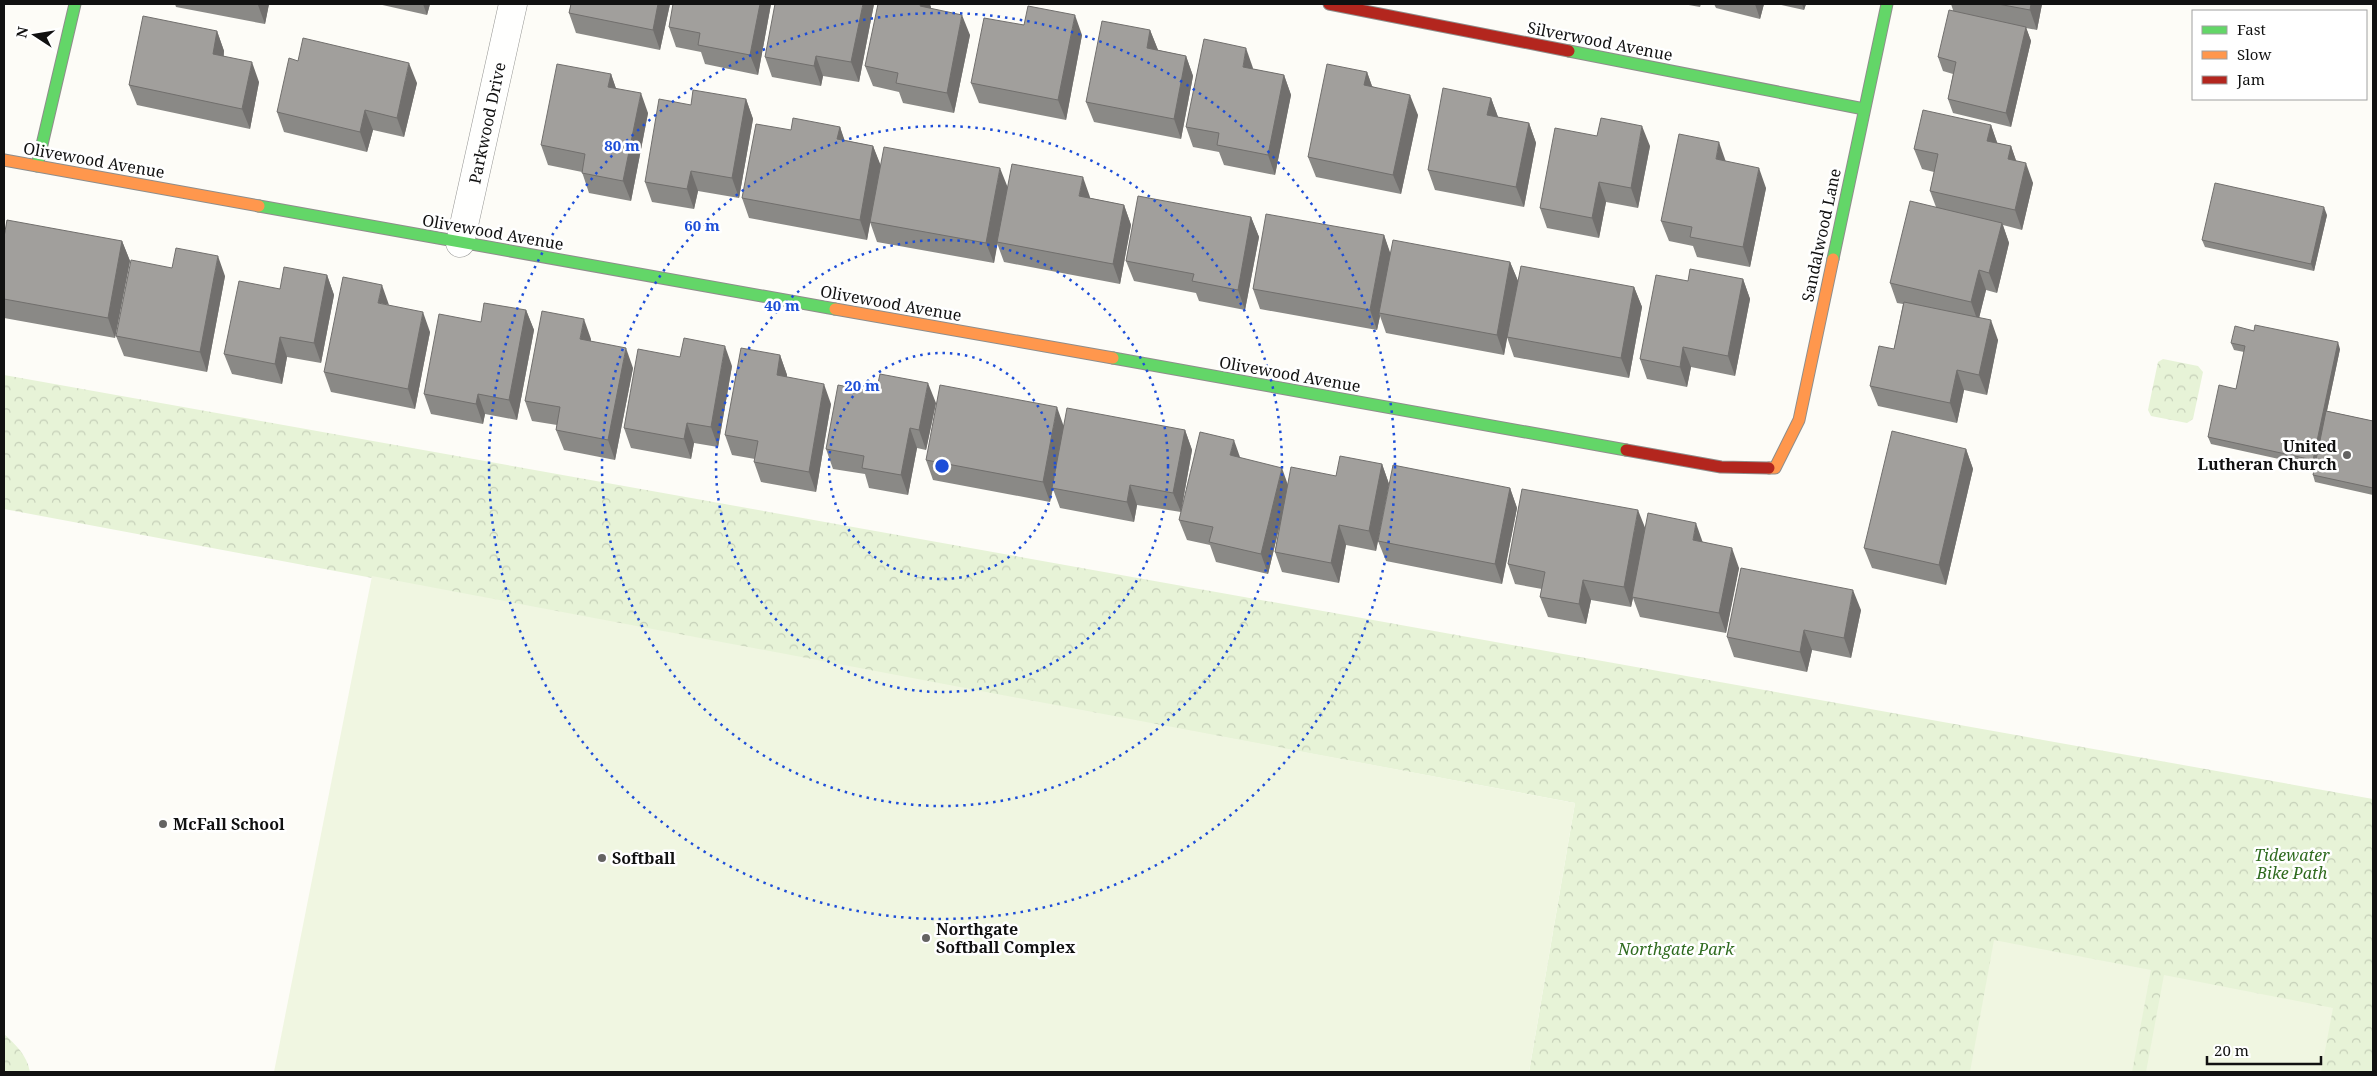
<svg xmlns="http://www.w3.org/2000/svg" width="2377" height="1076" font-family="'Noto Serif',serif">
<defs>
<pattern id="park-crowns" width="20" height="18" patternUnits="userSpaceOnUse" patternTransform="scale(1.25)"><rect width="20" height="18" fill="#e7f3d7"/><path d="M2 6a3 3 0 1 1 6 0M12 15a3 3 0 1 1 6 0" fill="none" stroke="#c5cfb8"/></pattern>
</defs>
<rect width="100%" height="100%" fill="#fdfcf7"/>
<g fill="url(#park-crowns)">
<polygon points="2163,359 2198,366 2203,372 2193,419 2187,423 2151,416 2148,410 2158,362"/>
<polygon points="4,375 2373,799 2373,1072 1529,1072 1575,803 4,509"/>
<path d="M4 1034C16 1045 27 1055 30 1072H4Z"/>
</g>
<g fill="#f0f6e1">
<polygon points="372,576 1575,803 1529,1072 274,1072"/>
<polygon points="1994,940 2151,970 2132,1072 1970,1072"/>
<polygon points="2164,975 2333,1008 2321,1072 2146,1072"/>
</g>
<g fill="none" stroke-linecap="round" stroke-linejoin="round">
<defs>
<polyline id="street" points="460,243 513,4"/>
<g id="fast">
<polyline points="1569,51 1864,109"/>
<polyline points="37,166 75,4"/>
<polyline points="259,206 835,309"/>
<polyline points="1833,259 1887,4"/>
<polyline points="1113,358 1626,450"/>
</g>
<g id="slow">
<polyline points="4,160 259,206"/>
<polyline points="835,309 1113,358"/>
<polyline points="1769,468 1775,468 1799,420 1833,259"/>
</g>
<g id="jam">
<polyline points="1329,4 1569,51"/>
<polyline points="1626,450 1721,467 1769,468"/>
</g>
</defs>
<use href="#street" stroke="#979795" stroke-width="29"/>
<use href="#fast" stroke="#8e8d8b" stroke-width="13"/>
<use href="#slow" stroke="#8e8d8b" stroke-width="13"/>
<use href="#jam" stroke="#8e8d8b" stroke-width="13"/>
<use href="#street" stroke="#fffffe" stroke-width="28"/>
<use href="#fast" stroke="#63d668" stroke-width="11"/>
<use href="#slow" stroke="#ff974d" stroke-width="11"/>
<use href="#jam" stroke="#b3261e" stroke-width="11"/>
</g>
<g fill="#8a8986">
<polygon points="175,4 269,4 265,24 176,7"/>
<polygon points="378,4 430,4 427,15"/>
<polygon points="571,4 670,4 660,50 576,33 569,13"/>
<polygon points="771,4 758,75 705,64 701,52 676,47 669,27"/>
<polygon points="874,4 859,82 823,76 821,86 772,77 765,57"/>
<polygon points="1683,4 1701,4 1700,7"/>
<polygon points="1714,4 1764,4 1760,19 1716,8"/>
<polygon points="1777,4 1806,4 1804,10"/>
<polygon points="1951,4 2042,4 2037,30 2026,28 2031,41 2011,127 1953,113 1948,99 1953,74 1943,71 1938,57 1953,10"/>
<polygon points="931,7 931,8 970,35 954,113 903,103 899,92 873,86 865,66"/>
<polygon points="1024,25 1082,35 1066,120 979,103 971,83"/>
<polygon points="1150,30 1158,50 1186,56 1193,76 1181,139 1094,122 1086,102"/>
<polygon points="217,31 224,51 224,56 259,82 250,129 137,105 129,85"/>
<polygon points="298,61 417,83 404,137 373,130 367,152 284,132 277,112"/>
<polygon points="1253,68 1253,69 1284,75 1291,95 1275,175 1224,165 1219,152 1193,147 1186,127"/>
<polygon points="1367,72 1372,86 1418,115 1401,194 1316,177 1308,157"/>
<polygon points="611,74 616,89 648,113 631,201 589,193 582,172 548,165 541,145"/>
<polygon points="1491,98 1498,117 1529,123 1536,143 1524,207 1435,190 1428,170"/>
<polygon points="746,99 753,119 739,198 698,191 694,209 652,202 645,182 691,105"/>
<polygon points="1991,125 1997,143 2011,146 2016,161 2033,183 2022,230 2003,225 2009,243 1997,293 1986,290 1979,318 1998,340 1987,395 1964,390 1957,423 1878,406 1870,386 1894,349 1903,304 1897,303 1890,283 1936,207 1930,191 1934,172 1922,169 1914,149"/>
<polygon points="840,127 844,140 873,146 880,165 1007,187 1090,197 1090,198 1124,205 1131,225 1120,284 1004,262 997,243 994,263 877,242 870,222 867,240 749,218 742,198 791,130"/>
<polygon points="1650,146 1638,208 1606,202 1599,238 1547,228 1540,208"/>
<polygon points="1726,161 1766,188 1750,267 1697,257 1693,246 1669,241 1661,221"/>
<polygon points="2327,215 2314,271 2205,247 2202,240"/>
<polygon points="1251,217 1259,237 1245,310 1199,301 1196,293 1134,281 1126,261"/>
<polygon points="1384,235 1390,254 1510,262 1518,281 1634,287 1642,307 1629,378 1514,357 1507,337 1504,355 1386,333 1380,316 1377,330 1260,309 1253,289"/>
<polygon points="4,237 122,241 130,261 115,338 4,318"/>
<polygon points="172,268 225,276 207,372 124,356 116,336"/>
<polygon points="327,275 334,295 321,363 287,357 282,384 232,374 224,354 280,289"/>
<polygon points="1743,279 1750,299 1735,376 1691,367 1687,387 1647,379 1640,359 1688,281"/>
<polygon points="389,305 430,332 415,409 331,392 324,372"/>
<polygon points="526,310 534,330 517,420 485,414 483,424 431,414 424,394 481,322"/>
<polygon points="591,339 591,341 633,368 615,460 564,450 556,430 557,425 532,421 525,401"/>
<polygon points="2231,343 2340,349 2327,411 2373,421 2373,495 2315,482 2313,475 2315,467 2211,444 2208,437 2236,389 2244,352 2234,350"/>
<polygon points="780,355 787,375 787,377 831,404 816,492 761,482 754,462 755,459 732,455 725,435"/>
<polygon points="732,366 718,447 694,443 691,459 631,448 624,428"/>
<polygon points="876,392 936,403 926,450 917,448 908,495 869,488 865,474 833,469 826,449"/>
<polygon points="1064,425 1185,430 1192,450 1181,512 1137,505 1134,522 1060,508 1053,489 1050,502 933,480 926,460"/>
<polygon points="1966,449 1973,469 1946,585 1872,568 1864,548"/>
<polygon points="1240,458 1288,485 1336,476 1382,464 1389,484 1376,551 1346,545 1339,583 1282,572 1275,552 1281,519 1268,574 1216,562 1210,545 1187,540 1179,520"/>
<polygon points="1510,488 1517,508 1502,584 1386,561 1378,541"/>
<polygon points="1645,529 1703,542 1739,568 1726,633 1640,617 1633,598 1631,607 1591,600 1586,624 1548,617 1540,597 1542,589 1515,584 1508,564"/>
<polygon points="1861,610 1851,658 1812,650 1807,672 1734,657 1727,637"/>
</g>
<g fill="#716f6d">
<polygon points="258,4 269,4 265,24 258,5"/>
<polygon points="423,4 430,4 427,15"/>
<polygon points="658,4 670,4 660,50 653,30"/>
<polygon points="760,4 771,4 758,75 750,55"/>
<polygon points="863,4 874,4 859,82 851,62"/>
<polygon points="921,4 930,4 931,7 928,26 920,6"/>
<polygon points="1755,4 1764,4 1760,19"/>
<polygon points="1802,4 1806,4 1804,10"/>
<polygon points="2031,4 2042,4 2037,30 2030,10"/>
<polygon points="962,15 970,35 954,113 947,93"/>
<polygon points="1075,15 1082,35 1066,120 1058,100"/>
<polygon points="2026,27 2031,41 2011,127 2006,113"/>
<polygon points="1150,30 1158,50 1147,48"/>
<polygon points="217,31 224,51 220,74 213,54"/>
<polygon points="1246,48 1253,68 1250,87 1243,67"/>
<polygon points="816,56 823,76 821,86 814,66"/>
<polygon points="1186,56 1193,76 1181,139 1174,119"/>
<polygon points="252,62 259,82 250,129 242,109"/>
<polygon points="409,63 417,83 404,137 397,118"/>
<polygon points="1367,72 1374,92 1364,85"/>
<polygon points="611,74 618,94 608,87"/>
<polygon points="1284,75 1291,95 1275,175 1268,155"/>
<polygon points="641,93 648,113 631,201 623,181"/>
<polygon points="1410,95 1418,115 1401,194 1393,175"/>
<polygon points="1491,98 1498,117 1487,115"/>
<polygon points="746,99 753,119 739,198 732,178"/>
<polygon points="365,110 373,130 367,152 360,132"/>
<polygon points="1529,123 1536,143 1524,207 1516,187"/>
<polygon points="1991,125 1998,145 1987,141"/>
<polygon points="1642,126 1650,146 1638,208 1631,188"/>
<polygon points="840,127 847,147 837,139"/>
<polygon points="1719,142 1726,162 1716,159"/>
<polygon points="873,146 881,166 867,240 860,220"/>
<polygon points="2011,146 2018,166 2008,159"/>
<polygon points="2026,163 2033,183 2022,230 2015,210"/>
<polygon points="1000,168 1008,188 994,263 986,243"/>
<polygon points="1759,168 1766,188 1750,267 1743,247"/>
<polygon points="691,171 698,191 694,209 687,189"/>
<polygon points="1083,177 1090,197 1086,216 1079,196"/>
<polygon points="1599,182 1606,202 1599,238 1592,218"/>
<polygon points="1124,205 1131,225 1120,284 1113,264"/>
<polygon points="2324,207 2327,215 2314,271 2311,264"/>
<polygon points="1251,217 1259,237 1245,310 1238,290"/>
<polygon points="2002,223 2009,243 1997,293 1989,273"/>
<polygon points="1384,235 1391,255 1379,313 1380,316 1377,330 1370,310"/>
<polygon points="122,241 130,261 115,338 108,318"/>
<polygon points="218,256 225,276 207,372 200,352"/>
<polygon points="1510,262 1518,281 1504,355 1497,335"/>
<polygon points="1979,270 1986,290 1978,322 1971,302"/>
<polygon points="327,275 334,295 321,363 314,343"/>
<polygon points="1743,279 1750,299 1735,376 1728,356"/>
<polygon points="382,285 389,305 378,303"/>
<polygon points="1634,287 1642,307 1629,378 1621,358"/>
<polygon points="526,310 534,330 517,420 509,400"/>
<polygon points="423,312 430,332 415,409 408,389"/>
<polygon points="584,319 591,339 587,359 580,339"/>
<polygon points="1991,320 1998,340 1987,395 1979,375"/>
<polygon points="280,337 287,357 282,384 275,364"/>
<polygon points="2338,342 2340,349 2315,467 2313,460"/>
<polygon points="725,346 732,366 718,447 711,427"/>
<polygon points="1683,347 1691,367 1687,387 1680,367"/>
<polygon points="626,348 633,368 615,460 608,440"/>
<polygon points="780,355 787,375 784,394 777,375"/>
<polygon points="1957,370 1964,390 1957,423 1950,403"/>
<polygon points="928,383 936,403 926,450 919,430"/>
<polygon points="824,384 831,404 816,492 809,472"/>
<polygon points="478,394 485,414 483,424 476,404"/>
<polygon points="1057,407 1064,427 1050,502 1043,482"/>
<polygon points="687,423 694,443 691,459 684,439"/>
<polygon points="910,428 917,448 908,495 901,475"/>
<polygon points="1185,430 1192,450 1181,512 1173,493"/>
<polygon points="1234,440 1241,460 1230,455"/>
<polygon points="1966,449 1973,469 1946,585 1939,565"/>
<polygon points="1382,464 1389,484 1376,551 1369,531"/>
<polygon points="1282,468 1289,488 1268,574 1261,554"/>
<polygon points="1130,485 1137,505 1134,522 1127,502"/>
<polygon points="1510,488 1517,508 1502,584 1495,564"/>
<polygon points="1638,510 1646,530 1632,597 1633,598 1631,607 1624,587"/>
<polygon points="1696,523 1703,543 1693,540"/>
<polygon points="1339,525 1346,545 1339,583 1331,563"/>
<polygon points="1732,548 1739,568 1726,633 1719,613"/>
<polygon points="1583,580 1591,600 1586,624 1579,604"/>
<polygon points="1853,590 1861,610 1851,658 1844,638"/>
<polygon points="1804,630 1812,650 1807,672 1800,652"/>
</g>
<g fill="#a19f9c" stroke="#716f6d">
<polygon points="571,4 658,4 653,30 569,13"/>
<polygon points="673,4 760,4 750,55 698,45 700,33 669,27"/>
<polygon points="775,4 863,4 851,62 816,56 814,66 765,57"/>
<polygon points="878,4 921,4 920,6 962,15 947,93 896,83 898,73 865,66"/>
<polygon points="1998,4 2031,4 2030,10"/>
<polygon points="1028,6 1075,15 1058,100 971,83 984,18 1024,25"/>
<polygon points="1949,10 2026,27 2006,113 1948,99 1956,62 1938,57"/>
<polygon points="143,16 217,31 213,54 252,62 242,109 129,85"/>
<polygon points="1102,21 1150,30 1147,48 1186,56 1174,119 1086,102"/>
<polygon points="303,38 409,63 397,118 365,110 360,132 277,112 289,58 298,61"/>
<polygon points="1204,39 1246,48 1243,67 1284,75 1268,155 1217,145 1219,133 1186,127"/>
<polygon points="557,64 611,74 608,87 641,93 623,181 582,173 585,154 541,145"/>
<polygon points="1327,64 1367,72 1364,85 1410,95 1393,175 1308,157"/>
<polygon points="1443,88 1491,98 1487,115 1529,123 1516,187 1428,170"/>
<polygon points="693,90 746,99 732,178 691,171 687,189 645,182 659,99 691,105"/>
<polygon points="1923,110 1991,125 1987,141 2011,146 2008,159 2026,163 2015,210 1930,191 1938,154 1914,149"/>
<polygon points="793,118 840,127 837,139 873,146 860,220 742,198 756,124 791,130"/>
<polygon points="1601,118 1642,126 1631,188 1599,182 1592,218 1540,208 1555,128 1597,136"/>
<polygon points="1679,134 1719,142 1716,159 1759,168 1743,247 1690,237 1692,227 1661,221"/>
<polygon points="884,147 1000,168 986,243 870,222"/>
<polygon points="1012,164 1083,177 1079,196 1124,205 1113,264 997,242"/>
<polygon points="2215,183 2324,207 2311,264 2202,240"/>
<polygon points="1138,196 1251,217 1238,290 1192,281 1194,274 1126,261"/>
<polygon points="1910,201 2002,223 1989,273 1979,270 1971,302 1890,283"/>
<polygon points="1266,214 1384,235 1370,310 1253,289"/>
<polygon points="7,220 122,241 108,318 4,299 4,237"/>
<polygon points="1393,240 1510,262 1497,335 1379,313"/>
<polygon points="176,248 218,256 200,352 116,336 131,260 172,268"/>
<polygon points="1521,266 1634,287 1621,358 1507,337"/>
<polygon points="284,267 327,275 314,343 280,337 275,364 224,354 239,281 280,289"/>
<polygon points="1690,269 1743,279 1728,356 1683,347 1680,367 1640,359 1656,275 1688,281"/>
<polygon points="343,277 382,285 378,303 423,312 408,389 324,372"/>
<polygon points="1904,302 1991,320 1979,375 1957,370 1950,403 1870,386 1879,346 1894,349"/>
<polygon points="484,303 526,310 509,400 478,394 476,404 424,394 439,314 481,322"/>
<polygon points="542,311 584,319 580,339 626,348 608,440 556,430 560,407 525,401"/>
<polygon points="2255,325 2338,342 2313,460 2208,437 2219,385 2236,389 2245,346 2231,343 2235,326 2254,331"/>
<polygon points="684,338 725,346 711,427 687,423 684,439 624,428 638,349 680,357"/>
<polygon points="741,348 780,355 777,375 824,384 809,472 754,462 758,441 725,435"/>
<polygon points="880,374 928,383 919,430 910,428 901,475 862,468 864,456 826,449 838,385 876,392"/>
<polygon points="940,385 1057,407 1043,482 926,460"/>
<polygon points="1067,408 1185,430 1173,493 1130,485 1127,502 1052,488"/>
<polygon points="2326,411 2373,421 2373,488 2313,475"/>
<polygon points="1892,431 1966,449 1939,565 1864,548"/>
<polygon points="1200,432 1234,440 1230,455 1282,468 1261,554 1209,542 1213,527 1179,520"/>
<polygon points="1340,456 1382,464 1369,531 1339,525 1331,563 1275,552 1291,467 1336,476"/>
<polygon points="1393,465 1510,488 1495,564 1378,541"/>
<polygon points="1522,489 1638,510 1624,587 1583,580 1579,604 1540,597 1545,572 1508,564"/>
<polygon points="1648,513 1696,523 1693,540 1732,548 1719,613 1632,597"/>
<polygon points="1741,568 1853,590 1844,638 1804,630 1800,652 1727,637"/>
</g>
<g fill="none" stroke="#1d4ed8" stroke-width="2.5" stroke-dasharray="2.5 5">
<circle cx="942" cy="466" r="113"/>
<circle cx="942" cy="466" r="226"/>
<circle cx="942" cy="466" r="340"/>
<circle cx="942" cy="466" r="453"/>
</g>
<g fill="#646362" stroke="#fff" stroke-width="2">
<circle cx="2347" cy="455" r="5"/>
<circle cx="163" cy="824" r="5"/>
<circle cx="602" cy="858" r="5"/>
<circle cx="926" cy="938" r="5"/>
</g>
<g text-anchor="middle" stroke-width="5" stroke-linejoin="round" paint-order="stroke">
<g font-size="16" fill="#111" stroke="#fff">
<text transform="translate(1600 41) rotate(11)" y="6">Silverwood Avenue</text>
<text transform="translate(487 123) rotate(-78)" y="6">Parkwood Drive</text>
<text transform="translate(94 160) rotate(10)" y="6">Olivewood Avenue</text>
<text transform="translate(493 232) rotate(10)" y="6">Olivewood Avenue</text>
<text transform="translate(1821 235) rotate(-78)" y="6">Sandalwood Lane</text>
<text transform="translate(891 303) rotate(10)" y="6">Olivewood Avenue</text>
<text transform="translate(1290 374) rotate(10)" y="6">Olivewood Avenue</text>
</g>
<g font-size="16" font-weight="bold" fill="#111" stroke="#fff" text-anchor="start">
<text x="2337" y="452" text-anchor="end">United<tspan x="2337" dy="18">Lutheran Church</tspan></text>
<text x="173" y="830">McFall School</text>
<text x="612" y="864">Softball</text>
<text x="936" y="935">Northgate<tspan x="936" dy="18">Softball Complex</tspan></text>
</g>
<g font-size="16" font-style="italic" fill="#2f6b1f" stroke="#fff">
<text x="2292" y="861">Tidewater<tspan x="2292" dy="18">Bike Path</tspan></text>
<text x="1676" y="955">Northgate Park</text>
</g>
</g>
<circle cx="942" cy="466" r="8" fill="#1d4ed8" stroke="#fff" stroke-width="2.5"/>
<g font-size="15" text-anchor="middle" font-weight="bold" fill="#1d4ed8" stroke="#fff" stroke-width="5" stroke-linejoin="round" paint-order="stroke">
<text x="622" y="151">80 m</text>
<text x="702" y="231">60 m</text>
<text x="782" y="311">40 m</text>
<text x="862" y="391">20 m</text>
</g>
<rect width="2377" height="1076" fill="none" stroke="#111111" stroke-width="10"/>
<rect x="2192" y="10" width="175" height="90" fill="#ffffff" stroke="#a0a0a0"/>
<rect x="2202" y="26" width="25" height="8" fill="#63d668" stroke="#a0a0a0"/>
<text x="2237" y="35" font-size="15" fill="#111111">Fast</text>
<rect x="2202" y="51" width="25" height="8" fill="#ff974d" stroke="#a0a0a0"/>
<text x="2237" y="60" font-size="15" fill="#111111">Slow</text>
<rect x="2202" y="76" width="25" height="8" fill="#b3261e" stroke="#a0a0a0"/>
<text x="2237" y="85" font-size="15" fill="#111111">Jam</text>
<g transform="translate(35 35) rotate(282)" stroke="#ffffff" stroke-width="4" paint-order="stroke">
<path d="M0-4L9 19L0 12L-9 19Z" fill="#111111"/>
<text y="-8" font-size="14" font-weight="bold" text-anchor="middle" fill="#111111">N</text>
</g>
<path d="M2207 1056v8h114v-8" fill="none" stroke="#111111" stroke-width="2.5"/>
<text x="2214" y="1056" font-size="15" fill="#111111" stroke="#ffffff" stroke-width="4" paint-order="stroke">20 m</text>
</svg>
